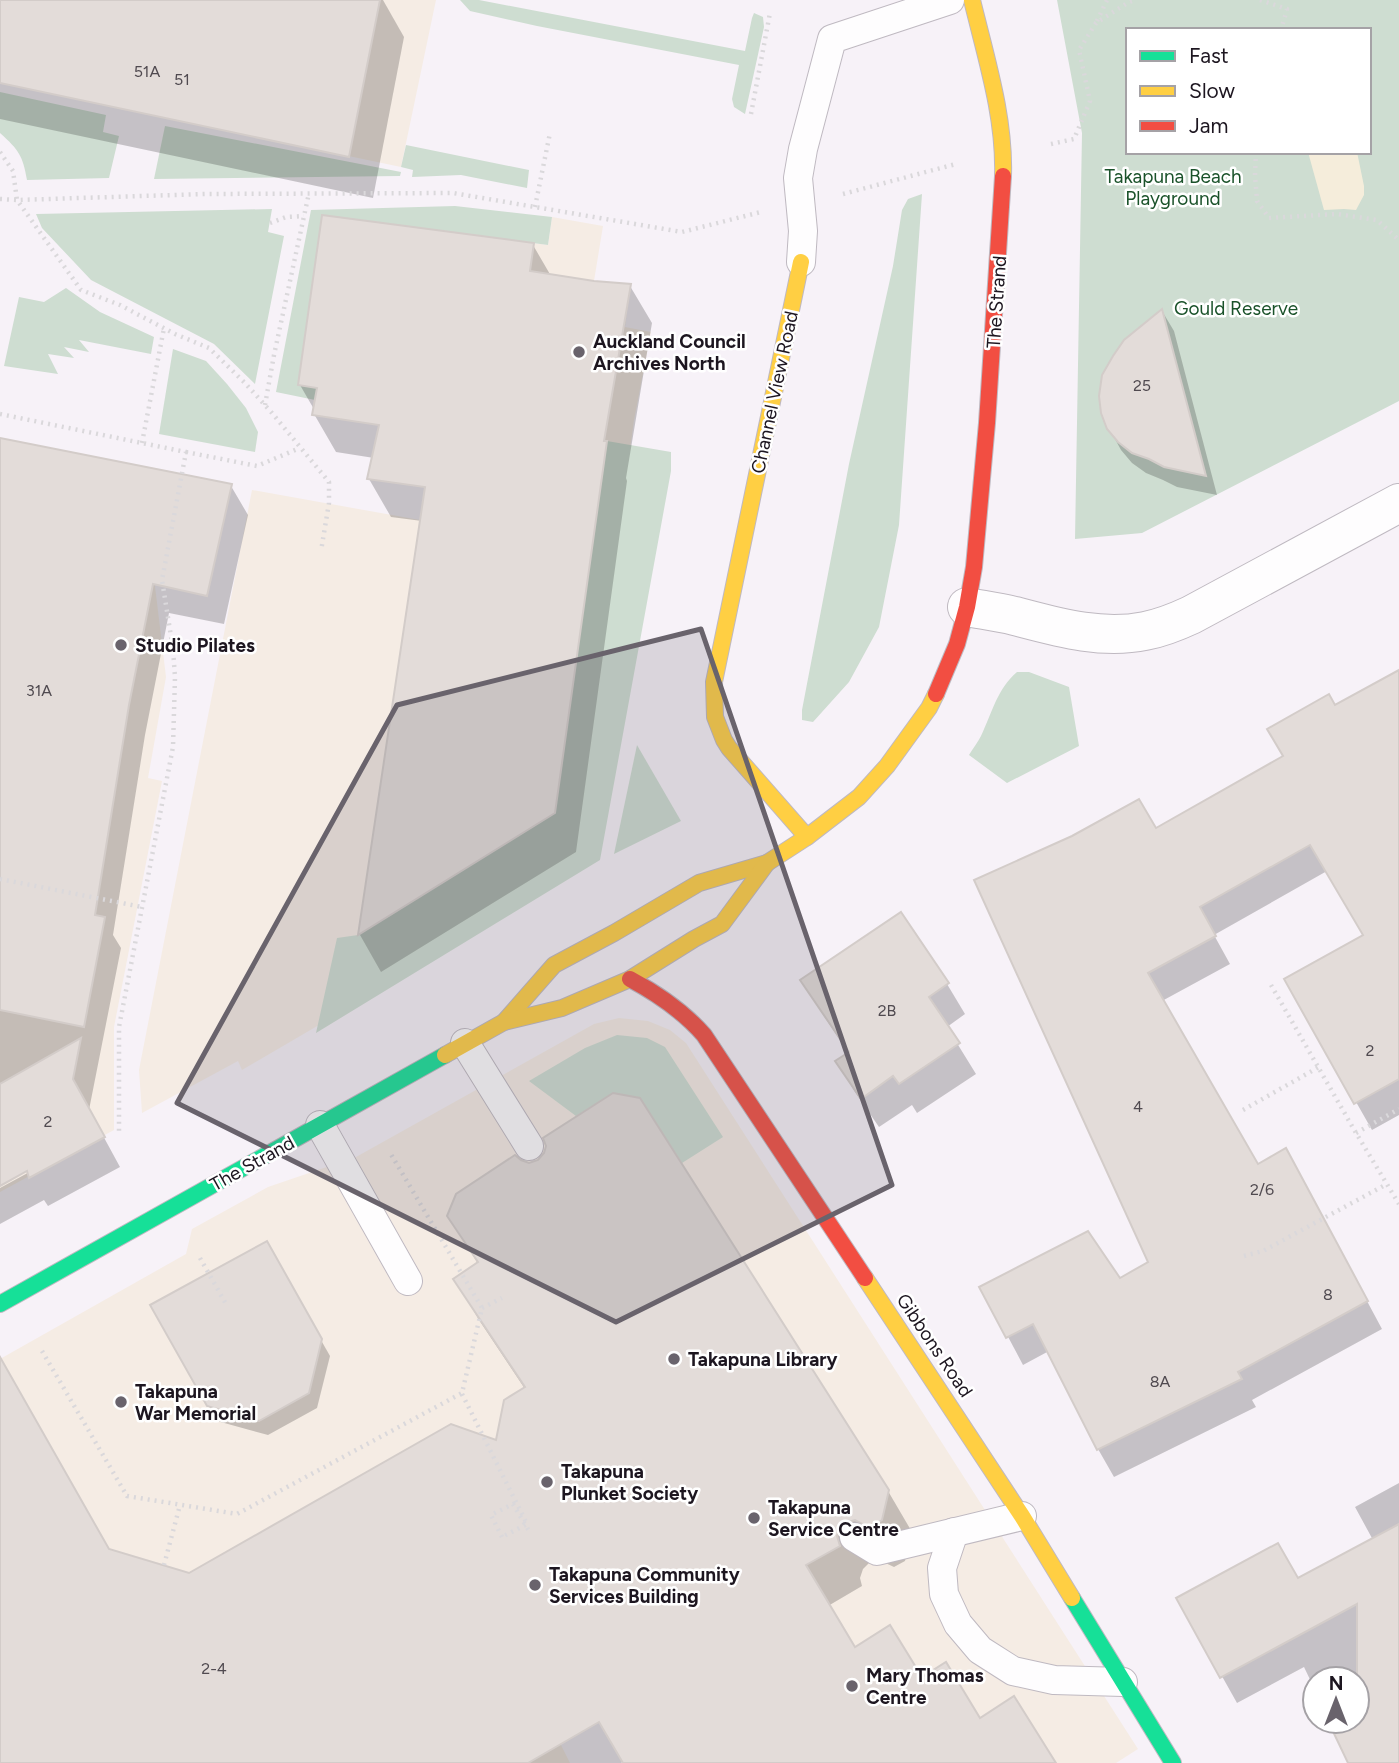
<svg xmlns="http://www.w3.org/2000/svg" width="1399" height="1763" font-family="Figtree,sans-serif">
<rect width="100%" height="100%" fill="#f7f2f8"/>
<g fill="#f5ece4">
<polygon points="0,0 436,0 401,167 0,83"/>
<polygon points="322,215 548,245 552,217 603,226 594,281 621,283 629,296 625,327 651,332 634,420 574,859 425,963 242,1070 238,1061 142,1113 139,1070 252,490 420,520 431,449 389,482 377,480 369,472 390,426 315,400 298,385"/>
<polygon points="0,438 174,472 154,578 166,677 148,778 162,781 114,1027 114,1130 0,1192"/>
<polygon points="619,1018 648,1021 670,1030 686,1043 1138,1749 1116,1763 769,1763 704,1656 560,1743 570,1763 0,1763 0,1359 186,1254 192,1229 268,1187 356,1157 594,1024"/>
</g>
<g fill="#ceddd1" fill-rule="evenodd">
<polygon points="460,0 479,0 745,51 752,18 754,13 763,17 764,27 745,114 734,107 732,99 739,65 537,26 470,11"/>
<path d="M1057 0H1399V401L1142 533 1075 539 1082 133ZM1128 30H1369V152H1128Z"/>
<path d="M0 92 106 115 103 132 119 136 109 178 27 180C23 156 19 150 0 133Z"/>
<polygon points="165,126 401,172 400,176 154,179"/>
<polygon points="406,145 529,170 527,188 461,175 412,177 413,170 401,167"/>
<polygon points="922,194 899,525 879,627 849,682 813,722 802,720 802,710 849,464 893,266 902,210 908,199"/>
<polygon points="455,206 552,217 548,245 322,215 298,385 317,388 315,400 276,392 311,210"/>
<polygon points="272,209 268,232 284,236 255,384 214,344 91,280 42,228 36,214"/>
<polygon points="66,288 100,312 154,337 151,354 79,340 89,352 64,347 74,358 48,354 58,374 4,366 19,297 44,302"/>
<polygon points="173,349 206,361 227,384 246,408 258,432 255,452 159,434"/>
<polygon points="607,441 671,452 671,471 600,860 316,1033 337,938 358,935 555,813"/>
<path d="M1017 672H1029L1069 687 1079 746 1007 783 969 755C973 748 978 742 981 736 992 713 997 689 1017 672Z"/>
<polygon points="637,745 681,821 614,854"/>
<polygon points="617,1035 647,1038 665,1047 723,1137 682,1163 640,1098 613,1093 576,1116 529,1081 585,1048"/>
</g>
<polygon fill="#f5eddb" points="1308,152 1357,152 1364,186 1364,195 1356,210 1344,209 1324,210"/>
<g fill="#0003">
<polygon points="0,0 383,0 404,37 373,198 0,119"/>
<polygon points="533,245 551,276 630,286 652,323 626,478 627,481 576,852 381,972 360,935 422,521 391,517 369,479 374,458 336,452 314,414 315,411 300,385"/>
<polygon points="1162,311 1174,331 1217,495 1177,487 1163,480 1146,473 1132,463 1121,450 1109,428"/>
<polygon points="0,439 231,486 248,515 224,624 169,613 145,735 113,935 121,948 89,1110 120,1167 48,1206 44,1200 0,1224 0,1188 35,1169 33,1166 0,1184"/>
<polygon points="1399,672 1399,1115 1372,1130 1286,979 1365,935 1327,871 1214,935 1230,964 1162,1001 1257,1166 1301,1178 1382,1329 1252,1400 1256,1407 1114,1477 1098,1449 1049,1351 1023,1365 982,1288 1119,1280 1150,1263 977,881 1155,831 1285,757 1334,707"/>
<polygon points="802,980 947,984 965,1014 947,1027 976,1074 917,1113 912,1105 879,1127 855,1092 837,1062 849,1054 820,1010"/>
<polygon points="449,1216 888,1491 912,1532 905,1561 894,1567 879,1560 869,1563 863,1569 860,1578 862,1586 828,1606 855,1649 921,1679 980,1720 1054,1763 625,1763 624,1761 621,1763 0,1763 0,1366 108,1551 189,1575 498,1442 525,1389 479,1320 455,1279 478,1264"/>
<polygon points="266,1243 330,1356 317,1408 268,1435 217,1421 152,1306"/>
<polygon points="1399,1483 1399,1763 1350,1763 1330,1721 1357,1721 1357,1679 1315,1679 1315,1690 1304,1667 1237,1703 1178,1598 1298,1580 1373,1540 1355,1507"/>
</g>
<g fill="#e3dcd9" stroke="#d3ccc9" stroke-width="2">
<polygon points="0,0 380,0 349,157 0,83"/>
<polygon points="322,215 534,243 530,271 594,281 631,284 604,441 607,441 555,813 358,935 425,487 367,479 379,425 312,415 317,388 298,385"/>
<polygon points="1162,309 1206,476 1164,467 1149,459 1132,453 1118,442 1107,429 1101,413 1099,396 1102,375 1113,356 1124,340"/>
<polygon points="0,438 232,484 207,596 153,584 129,705 95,915 105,917 84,1027 0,1010"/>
<polygon points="1399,670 1399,1079 1354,1104 1284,979 1363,935 1310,845 1200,907 1216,936 1148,973 1258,1164 1286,1148 1368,1301 1238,1372 1242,1379 1097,1450 1033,1324 1006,1338 979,1287 1088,1231 1120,1278 1148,1262 974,880 1072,836 1139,799 1156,828 1283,756 1267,729 1329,694 1335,705"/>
<polygon points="901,912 949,983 929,997 960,1043 899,1084 893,1076 861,1099 835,1061 849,1052 800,980"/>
<polygon points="81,1038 73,1079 105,1137 29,1178 27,1171 0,1186 0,1084"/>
<polygon points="613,1093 640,1098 889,1490 882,1520 870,1528 855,1520 845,1523 840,1528 837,1536 840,1546 806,1565 855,1647 890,1625 922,1677 946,1662 980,1718 1014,1696 1056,1763 623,1763 599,1722 528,1763 0,1763 0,1357 109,1549 189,1573 451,1424 496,1440 504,1400 525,1387 453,1279 478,1262 447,1216 456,1194 515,1155 521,1160 529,1163 538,1160 544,1153 546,1146 543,1138"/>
<polygon points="267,1241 322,1339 309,1393 259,1421 207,1406 150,1305"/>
<polygon points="1399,1524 1399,1763 1348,1763 1328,1721 1357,1721 1357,1604 1220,1678 1176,1598 1278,1543 1298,1578"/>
</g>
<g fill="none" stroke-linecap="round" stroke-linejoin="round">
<defs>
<g id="lane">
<polyline points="801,262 803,231 798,178 803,149 832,39 950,0"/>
<polyline points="465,1043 529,1146"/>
<polyline points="320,1125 408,1281"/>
<polyline points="954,1532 942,1568 944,1594 958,1624 980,1650 1013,1671 1054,1680 1123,1682"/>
<polyline points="854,1537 877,1551 1022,1516"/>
</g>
<path id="street" d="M967 607C983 610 999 612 1015 616 1057 627 1101 640 1145 631 1161 628 1176 622 1191 615L1399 503"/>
<g id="fast">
<polyline points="0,1304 445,1055"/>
<polyline points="1072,1598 1173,1763"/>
</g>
<g id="slow">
<path d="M972 0C986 58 1005 117 1003 176"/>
<polyline points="801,262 714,682 715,717 724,740 729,748 807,837"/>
<polyline points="504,1022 554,965 614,933 699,883 767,863 807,837 859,797 887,766 929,708 936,694"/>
<polyline points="445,1055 504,1022 562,1008 630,979 694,939 722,924 767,863"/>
<polyline points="865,1278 1022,1516 1072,1598"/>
</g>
<g id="jam">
<polyline points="936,694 957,644 967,607 974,567 987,423 1003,176"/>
<path d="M630 979C658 994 683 1011 704 1035L865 1278"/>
</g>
</defs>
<use href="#lane" stroke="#bfb9c1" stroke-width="30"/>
<use href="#street" stroke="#bfb9c1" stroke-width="40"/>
<use href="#fast" stroke="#bfb9c1" stroke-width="18"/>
<use href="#slow" stroke="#bfb9c1" stroke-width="18"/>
<use href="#jam" stroke="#bfb9c1" stroke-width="18"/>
<g stroke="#dad8db" stroke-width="4.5" stroke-dasharray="2 5" stroke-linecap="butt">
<polyline points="1260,0 1287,9 1281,30"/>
<polyline points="1097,21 1107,0"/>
<polyline points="751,114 770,13"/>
<polyline points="1051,144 1074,139 1090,101 1079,50 1096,23 1129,2 1135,0"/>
<polyline points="0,152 13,171 17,200 205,194 453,193 682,232 761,212"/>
<polyline points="1256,152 1255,175 1257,201 1269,218 1337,214 1377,220 1399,240"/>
<polyline points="843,194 956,164"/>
<polyline points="0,199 17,200 81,290 120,305 175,334 209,348 245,383 272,413 329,482 329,503 321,551"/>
<polyline points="535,207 550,133"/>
<polyline points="270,223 286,217 304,216"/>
<polyline points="265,405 274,355 309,193"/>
<polyline points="0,414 186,452 162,580 173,649 175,677 173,747 119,1027 119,1133"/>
<polyline points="142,443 164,328"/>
<polyline points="186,452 257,466 300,448"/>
<polyline points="0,879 142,907"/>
<polyline points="1271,985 1356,1133 1399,1204"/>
<polyline points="1243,1110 1319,1067"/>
<polyline points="1356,1133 1399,1109"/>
<polyline points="1244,1256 1263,1251 1387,1184"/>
<polyline points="200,1258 226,1304"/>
<polyline points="482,1308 502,1298"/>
<polyline points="42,1351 127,1496 237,1514 462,1393 482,1308 389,1151"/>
<polyline points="462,1394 527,1524 502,1537"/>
<polyline points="164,1565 180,1505"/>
</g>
<use href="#lane" stroke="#fefdfe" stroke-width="28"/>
<use href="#street" stroke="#fefdfe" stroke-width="38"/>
<use href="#fast" stroke="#16e098" stroke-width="16"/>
<use href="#slow" stroke="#ffcf43" stroke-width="16"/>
<use href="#jam" stroke="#f24e42" stroke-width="16"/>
<polyline stroke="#dad8db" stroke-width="4.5" stroke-dasharray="2 5" stroke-linecap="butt" points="502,1537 491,1515 513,1504 529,1531"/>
</g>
<path fill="#69636c" fill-opacity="0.2" stroke="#69636c" stroke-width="5" stroke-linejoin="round" d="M701 629 892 1185 616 1322 177 1103 397 705Z"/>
<g fill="#69636c" stroke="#fff" stroke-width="2.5">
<circle cx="579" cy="352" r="7"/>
<circle cx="121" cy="645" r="7"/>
<circle cx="674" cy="1359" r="7"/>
<circle cx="121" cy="1402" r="7"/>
<circle cx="547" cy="1482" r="7"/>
<circle cx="754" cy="1518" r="7"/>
<circle cx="535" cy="1585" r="7"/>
<circle cx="852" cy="1686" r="7"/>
</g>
<g text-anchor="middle" stroke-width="5" stroke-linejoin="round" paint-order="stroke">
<g font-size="16" fill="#504a50">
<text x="147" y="77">51A</text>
<text x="182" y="85">51</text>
<text x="1142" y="391">25</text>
<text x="39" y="696">31A</text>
<text x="887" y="1016">2B</text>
<text x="1370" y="1056">2</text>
<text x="1138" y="1112">4</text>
<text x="48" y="1127">2</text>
<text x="1262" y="1195">2/6</text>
<text x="1328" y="1300">8</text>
<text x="1160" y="1387">8A</text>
<text x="214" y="1674">2-4</text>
</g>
<g font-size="19" fill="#1a522a" stroke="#fff">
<text x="1173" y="183">Takapuna Beach<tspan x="1173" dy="22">Playground</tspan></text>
<text x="1236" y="315">Gould Reserve</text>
</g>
<g font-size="19" fill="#1d1620" stroke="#fff">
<text transform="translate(996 302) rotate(-86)" y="7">The Strand</text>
<text transform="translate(774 392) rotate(-78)" y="7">Channel View Road</text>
<text transform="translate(252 1163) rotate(-29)" y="7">The Strand</text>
<text transform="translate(935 1345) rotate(56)" y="7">Gibbons Road</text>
</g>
<g font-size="19" font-weight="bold" fill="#1d1620" stroke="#fff" text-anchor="start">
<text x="593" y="348">Auckland Council<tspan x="593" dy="22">Archives North</tspan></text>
<text x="135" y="652">Studio Pilates</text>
<text x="688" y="1366">Takapuna Library</text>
<text x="135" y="1398">Takapuna<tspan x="135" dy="22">War Memorial</tspan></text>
<text x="561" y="1478">Takapuna<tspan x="561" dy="22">Plunket Society</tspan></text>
<text x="768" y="1514">Takapuna<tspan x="768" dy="22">Service Centre</tspan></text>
<text x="549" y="1581">Takapuna Community<tspan x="549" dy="22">Services Building</tspan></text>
<text x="866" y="1682">Mary Thomas<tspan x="866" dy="22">Centre</tspan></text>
</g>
</g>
<rect x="1126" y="28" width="245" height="126" fill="#ffffff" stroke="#a5a2a6" stroke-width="2"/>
<rect x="1140" y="51" width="35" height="10" fill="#16e098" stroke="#a5a2a6" stroke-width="2"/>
<text x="1189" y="63" font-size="21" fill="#1d1620">Fast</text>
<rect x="1140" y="86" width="35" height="10" fill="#ffcf43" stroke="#a5a2a6" stroke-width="2"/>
<text x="1189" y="98" font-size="21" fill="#1d1620">Slow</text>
<rect x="1140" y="121" width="35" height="10" fill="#f24e42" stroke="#a5a2a6" stroke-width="2"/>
<text x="1189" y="133" font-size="21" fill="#1d1620">Jam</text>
<g transform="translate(1336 1700)"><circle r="33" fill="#ffffff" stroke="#a5a2a6" stroke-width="2"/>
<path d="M0-5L12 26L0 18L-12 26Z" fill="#69636c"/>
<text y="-10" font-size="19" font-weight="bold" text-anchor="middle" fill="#1d1620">N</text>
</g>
</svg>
